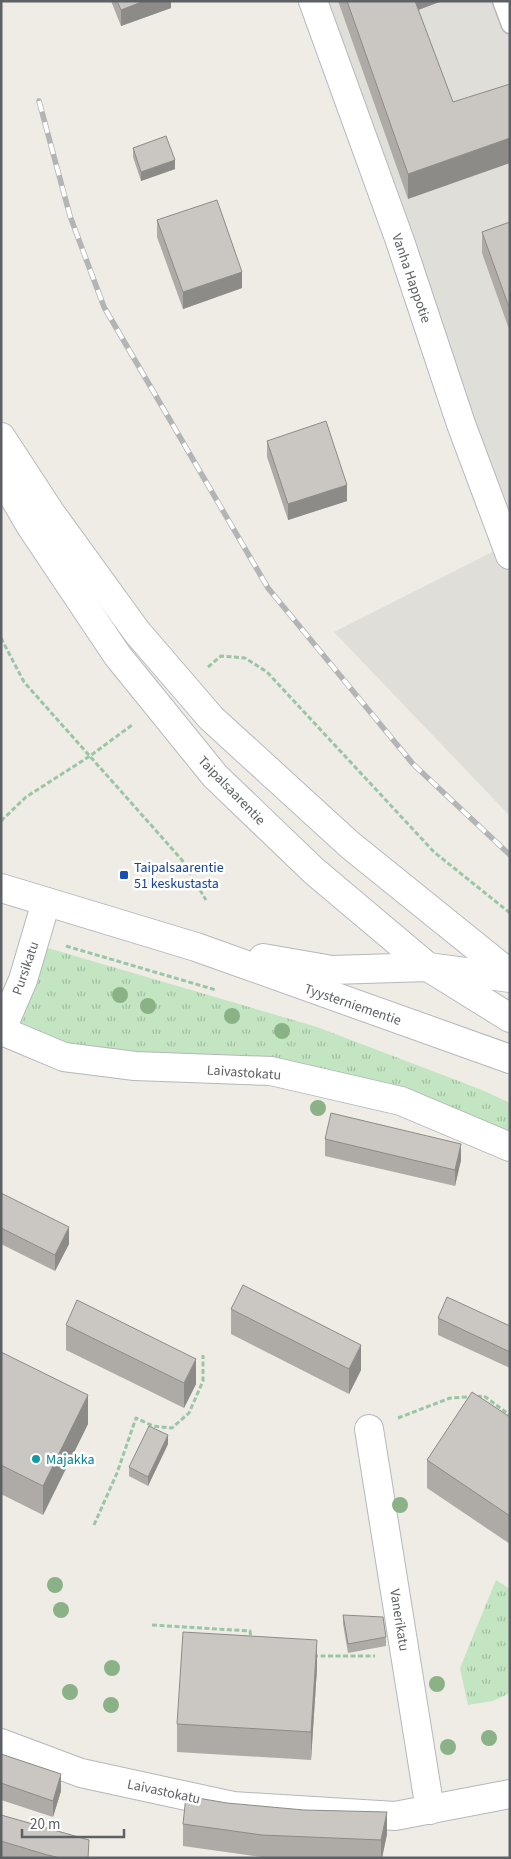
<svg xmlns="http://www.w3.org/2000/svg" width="511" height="1859" font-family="'Source Sans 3',sans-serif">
<defs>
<pattern id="grass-tufts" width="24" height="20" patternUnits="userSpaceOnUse" patternTransform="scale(1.25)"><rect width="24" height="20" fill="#c3e5c2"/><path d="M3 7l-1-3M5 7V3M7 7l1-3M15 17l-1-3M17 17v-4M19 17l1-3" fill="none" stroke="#a2bda1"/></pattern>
</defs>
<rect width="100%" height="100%" fill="#efece5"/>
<polygon fill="#e0ded9" points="313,1 510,1 510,816 334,632 506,545"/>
<g fill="url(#grass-tufts)">
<polygon points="41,946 317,1027 482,1090 510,1103 510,1136 402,1093 65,1049 9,1028"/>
<polygon points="496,1580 510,1589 510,1693 493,1701 468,1705 460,1668"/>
</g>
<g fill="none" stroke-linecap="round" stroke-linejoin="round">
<defs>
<polyline id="service" points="501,1 510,25"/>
<g id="minor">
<polyline points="313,1 400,241 461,424 510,555"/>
<polyline points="1,1031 23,980 46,902"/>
<polyline points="2,1031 64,1057 135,1066 271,1071 401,1101 510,1147"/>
<polyline points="369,1429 430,1810"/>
<polyline points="1,1743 81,1773 233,1806 395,1816 510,1794"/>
</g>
<g id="tertiary">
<polyline points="1,888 196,947 510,1059"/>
<polyline points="263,958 332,970 428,967 510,978"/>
</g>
<g id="secondary">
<polyline points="1,437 50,512 137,632 211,718 350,845 510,974"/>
<polyline points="1,475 30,525 117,655 215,776 314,871 428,967 510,1018"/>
</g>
</defs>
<use href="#service" stroke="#b5b7bb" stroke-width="19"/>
<use href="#minor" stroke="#b5b7bb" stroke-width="30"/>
<use href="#tertiary" stroke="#b5b7bb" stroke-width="30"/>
<use href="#secondary" stroke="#b6b9be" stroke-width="30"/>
<g stroke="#9bc6a6" stroke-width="3" stroke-dasharray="5 2.5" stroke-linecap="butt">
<polyline points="1,638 24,682 182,860 206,900"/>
<polyline points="208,667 221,656 245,658 267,672 434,852 510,913"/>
<polyline points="1,821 26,797 90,756 132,725"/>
<polyline points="66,946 216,990"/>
<polyline points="398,1418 450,1398 484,1396 510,1415"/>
<polyline points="94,1525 117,1473 136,1418 153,1426 172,1428 189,1413 203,1381 203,1355"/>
<polyline points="152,1625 250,1631 251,1639"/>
<polyline points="313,1656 375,1656"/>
</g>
<use href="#service" stroke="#fff" stroke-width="16"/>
<use href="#minor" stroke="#fff" stroke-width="28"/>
<use href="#tertiary" stroke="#fff" stroke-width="28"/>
<use href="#secondary" stroke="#fff" stroke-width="28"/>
<defs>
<polyline id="rail" points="39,101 70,216 104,307 268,588 413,764 510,855"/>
</defs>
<use href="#rail" stroke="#b3b4b5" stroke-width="5.5"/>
<use href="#rail" stroke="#fff" stroke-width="4" stroke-dasharray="11" stroke-linecap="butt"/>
</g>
<g fill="#8ab286">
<circle cx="120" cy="995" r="8"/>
<circle cx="148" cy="1006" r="8"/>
<circle cx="232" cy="1016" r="8"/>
<circle cx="282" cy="1031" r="8"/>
<circle cx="318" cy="1108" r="8"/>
<circle cx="400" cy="1505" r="8"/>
<circle cx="55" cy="1585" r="8"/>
<circle cx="61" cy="1610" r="8"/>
<circle cx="112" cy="1668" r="8"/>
<circle cx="437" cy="1684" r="8"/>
<circle cx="70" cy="1692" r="8"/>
<circle cx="111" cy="1705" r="8"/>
<circle cx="489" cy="1738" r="8"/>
<circle cx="448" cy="1747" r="8"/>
</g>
<g fill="#aeaba7">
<polygon points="111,1 171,1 171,8 121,26"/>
<polygon points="338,1 442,1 418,10 408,199"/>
<polygon points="133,148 175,169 141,181 133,157"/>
<polygon points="157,220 242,288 183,309 157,237"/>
<polygon points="510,222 510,332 482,253 482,232"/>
<polygon points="267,441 347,501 288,520 267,457"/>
<polygon points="325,1139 461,1160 455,1186 325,1156"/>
<polygon points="1,1193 69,1244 55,1271 1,1244"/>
<polygon points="231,1309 361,1370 349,1394 231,1334"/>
<polygon points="438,1318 510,1326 510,1368 438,1335"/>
<polygon points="66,1325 196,1384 184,1408 66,1350"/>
<polygon points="1,1352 88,1424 43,1515 1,1494"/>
<polygon points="510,1417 510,1544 427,1488 427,1460"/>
<polygon points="168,1444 148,1486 129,1476 129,1467"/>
<polygon points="343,1615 386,1637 386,1646 348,1653 343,1624"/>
<polygon points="317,1668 311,1760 177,1752 177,1724"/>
<polygon points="1,1754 61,1791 53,1817 1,1800"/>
<polygon points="227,1803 387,1834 382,1858 282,1858 262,1857 183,1846 183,1824"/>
<polygon points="1,1815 89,1858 4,1858 1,1857"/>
</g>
<g fill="#8d8b88">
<polygon points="144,1 171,1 171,8 121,26 121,10"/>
<polygon points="410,1 442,1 410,13"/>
<polygon points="510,138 510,163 408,199 408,174"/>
<polygon points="175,160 175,169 141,181 141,172"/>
<polygon points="242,272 242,288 183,309 183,292"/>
<polygon points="347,485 347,501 288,520 288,504"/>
<polygon points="461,1144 461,1160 455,1186 455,1170"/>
<polygon points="69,1227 69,1244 55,1271 55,1255"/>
<polygon points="361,1345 361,1370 349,1394 349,1369"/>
<polygon points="196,1359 196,1384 184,1408 184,1383"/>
<polygon points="88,1395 88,1424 43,1515 43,1486"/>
<polygon points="168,1435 168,1444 148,1486 148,1477"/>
<polygon points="317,1640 317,1668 311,1760 311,1732"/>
<polygon points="61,1774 61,1791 53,1817 53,1801"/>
<polygon points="387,1812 387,1834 382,1858 381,1858 381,1840"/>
</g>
<g fill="#cac7c2" stroke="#8d8b88">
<polygon points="117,1 144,1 121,10"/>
<polygon points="347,1 415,1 453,102 510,84 510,138 408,174"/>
<polygon points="166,136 175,160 141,172 133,148"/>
<polygon points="217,200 242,272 183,292 157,220"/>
<polygon points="510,222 510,310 482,232"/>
<polygon points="326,421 347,485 288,504 267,441"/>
<polygon points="331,1113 461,1144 455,1170 325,1139"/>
<polygon points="1,1193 69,1227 55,1255 1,1228"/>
<polygon points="243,1285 361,1345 349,1369 231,1309"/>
<polygon points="447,1297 510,1326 510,1352 438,1318"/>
<polygon points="77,1300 196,1359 184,1383 66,1325"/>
<polygon points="1,1352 88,1395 43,1486 1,1465"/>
<polygon points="472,1392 510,1417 510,1516 427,1460"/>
<polygon points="149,1426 168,1435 148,1477 129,1467"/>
<polygon points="343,1615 383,1617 386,1637 348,1644"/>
<polygon points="183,1632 317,1640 311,1732 177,1724"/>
<polygon points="1,1754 61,1774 53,1801 1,1783"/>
<polygon points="186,1796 227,1803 304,1810 387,1812 381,1840 262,1835 183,1824"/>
<polygon points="1,1815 89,1840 88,1858 60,1858 44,1854 1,1841"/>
</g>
<rect fill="#1a4fb4" stroke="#fff" stroke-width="2" x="119" y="870" width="10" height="10" rx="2.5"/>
<circle fill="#0f9aa8" stroke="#fff" stroke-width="2" cx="36" cy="1459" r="5"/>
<g text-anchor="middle" stroke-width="5" stroke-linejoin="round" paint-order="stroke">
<g font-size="14" fill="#5d6065" stroke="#fff">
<text transform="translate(412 278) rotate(71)" y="5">Vanha Happotie</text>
<text transform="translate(232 790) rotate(46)" y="5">Taipalsaarentie</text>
<text transform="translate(25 968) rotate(-71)" y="5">Pursikatu</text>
<text transform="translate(353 1004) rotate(19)" y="5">Tyysterniementie</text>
<text transform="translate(244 1072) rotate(4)" y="5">Laivastokatu</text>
<text transform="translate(400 1620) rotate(81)" y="5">Vanerikatu</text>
<text transform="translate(164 1791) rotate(12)" y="5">Laivastokatu</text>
</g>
<g font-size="14" fill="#164399" stroke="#fff" text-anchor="start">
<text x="134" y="872">Taipalsaarentie<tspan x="134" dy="16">51 keskustasta</tspan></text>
</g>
<g font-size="14" fill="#0d838f" stroke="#fff" text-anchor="start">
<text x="46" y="1464">Majakka</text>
</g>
</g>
<rect width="511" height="1859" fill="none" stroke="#5d6065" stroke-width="5"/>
<path d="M22 1829v8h102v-8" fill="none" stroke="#5d6065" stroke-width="2.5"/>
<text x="30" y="1829" font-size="15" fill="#5d6065" stroke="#ffffff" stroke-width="4" paint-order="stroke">20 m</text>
</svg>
